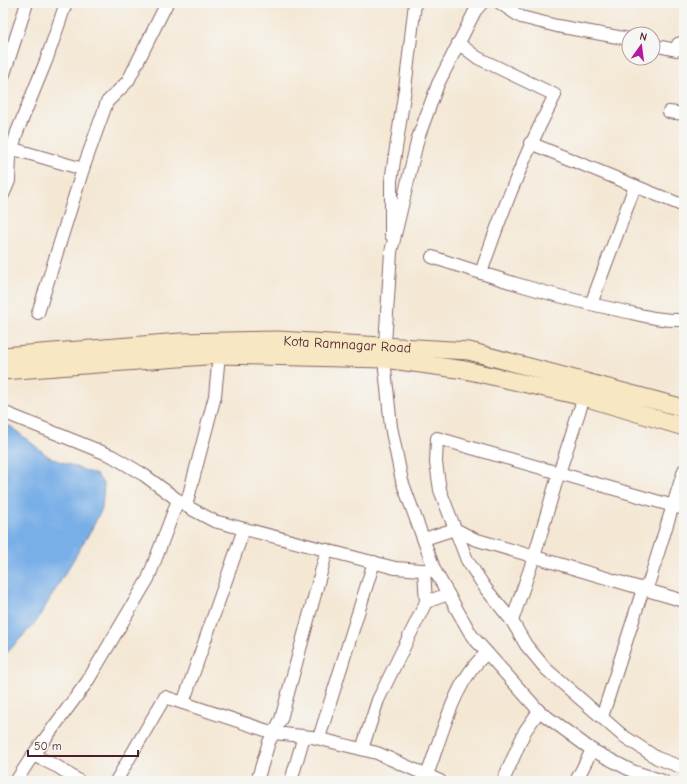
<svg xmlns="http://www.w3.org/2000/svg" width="687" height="784" font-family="'Comic Neue',sans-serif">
<rect width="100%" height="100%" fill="#f6f6f2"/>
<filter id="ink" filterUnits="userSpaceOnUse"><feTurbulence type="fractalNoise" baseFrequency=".025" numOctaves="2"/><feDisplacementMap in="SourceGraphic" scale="8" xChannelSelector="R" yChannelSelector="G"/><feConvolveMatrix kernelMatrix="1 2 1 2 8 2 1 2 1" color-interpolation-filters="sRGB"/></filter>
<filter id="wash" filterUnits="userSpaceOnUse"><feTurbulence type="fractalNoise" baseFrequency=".012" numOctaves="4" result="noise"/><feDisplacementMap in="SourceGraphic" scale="16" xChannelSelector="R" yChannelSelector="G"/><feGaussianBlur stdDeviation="0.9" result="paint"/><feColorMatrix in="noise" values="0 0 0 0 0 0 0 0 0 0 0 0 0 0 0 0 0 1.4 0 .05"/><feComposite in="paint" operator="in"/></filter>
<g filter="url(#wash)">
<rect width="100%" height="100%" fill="#f4e8d5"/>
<polygon fill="#79afe7" stroke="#626789" points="3,426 10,426 49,457 97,475 104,485 102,509 90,532 36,622 3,657"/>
</g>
<g filter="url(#ink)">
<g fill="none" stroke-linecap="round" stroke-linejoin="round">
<defs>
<g id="street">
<polyline points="482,3 475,11 438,84 418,138 391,252 384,359 391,427 402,481 435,571 472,636 539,711 592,750 632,771 663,781"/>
<polyline points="500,3 521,17 557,26 629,39"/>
<path d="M458 43 478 58 555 95C524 155 502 210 481 273"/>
<polyline points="653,45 676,50 678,44 684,42"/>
<polyline points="3,77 27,3"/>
<polyline points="669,112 684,114"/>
<polyline points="530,143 684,206"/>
<polyline points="3,146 83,169"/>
<polyline points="3,195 9,181 10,156 17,132 46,61 66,3"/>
<polyline points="391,235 391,181 405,89 415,3"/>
<path d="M432 257C493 277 554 297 618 310 642 315 659 321 684 320"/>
<polyline points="591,304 635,186"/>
<polyline points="38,313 83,169 107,102 128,81 167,3"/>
<polyline points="3,412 112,456 144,475 186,506 214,521 395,568 435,571"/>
<polyline points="186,506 215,396 219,355"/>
<polyline points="684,509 437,438 436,463 440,490 467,560 486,589 512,621 526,645 546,669 622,735 657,758 684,768"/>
<polyline points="424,539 455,529 474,539 684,601"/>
<polyline points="426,602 448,594"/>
<polyline points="512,621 534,557 557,479 584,397"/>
<polyline points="183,703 244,529"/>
<polyline points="602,717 643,589 649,582 684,470"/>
<polyline points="319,738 374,562"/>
<polyline points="362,749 378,700 426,602 424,570"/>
<path d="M427 775C442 736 454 680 487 653"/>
<polyline points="16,781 33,755"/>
<polyline points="79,781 58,767 33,755 87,682 148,579 178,500"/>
<polyline points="116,781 165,697 274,733 312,737 377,753 440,781"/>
<polyline points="257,781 269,742 281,719 327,550"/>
<polyline points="291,781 304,736"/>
<polyline points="503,781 525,731 539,711"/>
<polyline points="576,781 592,750"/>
</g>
<g id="secondary">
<path id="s1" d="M3 356 180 342 278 340 469 351 684 408"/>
<polyline points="3,371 219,355 384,359 465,370 584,397 684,427"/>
</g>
</defs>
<use href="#street" stroke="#866566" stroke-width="14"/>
<use href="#secondary" stroke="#866566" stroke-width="19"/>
<use href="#street" stroke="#fff" stroke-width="12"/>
<use href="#secondary" stroke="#f7e8c3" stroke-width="17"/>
</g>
</g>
<g text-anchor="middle" stroke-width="3" stroke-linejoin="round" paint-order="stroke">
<g font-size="14" fill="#4a1f2b" stroke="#f6f6f2">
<text dy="5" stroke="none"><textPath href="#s1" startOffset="345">Kota Ramnagar Road</textPath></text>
</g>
</g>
<rect width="687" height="784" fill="none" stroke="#f6f6f2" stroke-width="16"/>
<g transform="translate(641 46) rotate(14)"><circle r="19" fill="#f6f6f2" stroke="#b1a0a2"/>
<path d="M0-3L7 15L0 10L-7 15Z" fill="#b5179e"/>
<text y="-6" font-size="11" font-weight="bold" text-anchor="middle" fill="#4a1f2b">N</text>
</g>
<path d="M28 750v6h110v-6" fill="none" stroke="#4a1f2b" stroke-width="2"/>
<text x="34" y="750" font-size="12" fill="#4a1f2b" stroke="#f6f6f2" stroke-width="3" paint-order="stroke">50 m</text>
</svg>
